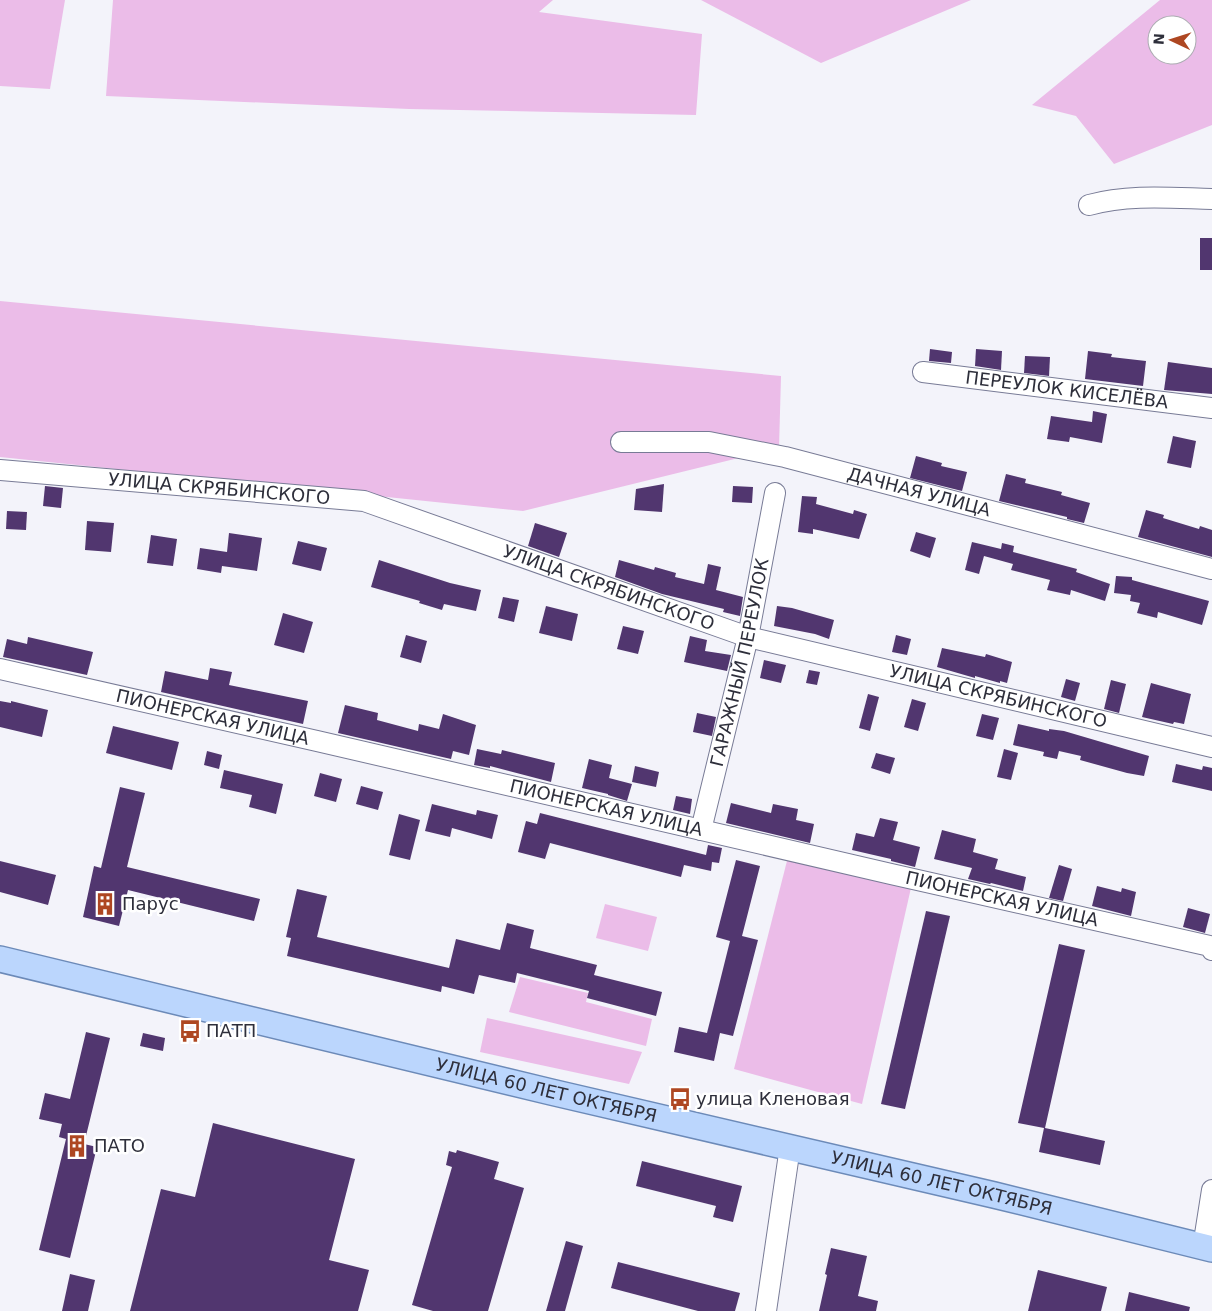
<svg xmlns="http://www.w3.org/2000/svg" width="1212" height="1311" font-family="'DejaVu Sans',sans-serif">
<rect width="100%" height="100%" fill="#f3f3fa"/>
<g fill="#ebbce8" fill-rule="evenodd">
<polygon points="0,0 65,0 50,89 0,86"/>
<polygon points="113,0 553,0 539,12 702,34 696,115 409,109 106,96"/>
<polygon points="701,0 971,0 821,63"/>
<path d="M1160 0H1212V125L1114 164 1076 116 1032 105ZM1157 25H1187V55H1157Z"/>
<polygon points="0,301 781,376 779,448 523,511 0,457"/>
<polygon points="788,857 913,879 862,1104 734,1069"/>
<polygon points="605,904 657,917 648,951 596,938"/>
<polygon points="520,977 588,993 586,1002 652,1019 646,1046 509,1012"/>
<polygon points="487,1018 642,1052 629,1084 480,1052"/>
</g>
<g fill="#51366f">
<rect x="1200" y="238" width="12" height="32"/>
<polygon points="930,349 952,352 951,363 929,361"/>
<polygon points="976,349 1002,351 1001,370 975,366"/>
<polygon points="1088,351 1112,354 1111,357 1146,361 1143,386 1085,379"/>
<polygon points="1025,356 1050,357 1049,376 1024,373"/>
<polygon points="1168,362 1212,368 1212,394 1164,390"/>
<polygon points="1093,411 1107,414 1102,443 1070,437 1069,442 1047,439 1051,416 1092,422"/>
<polygon points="1173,436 1196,441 1191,468 1167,463"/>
<polygon points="916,456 942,463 941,466 967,472 962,491 910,478"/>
<polygon points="1006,474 1026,479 1025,483 1062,492 1061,495 1090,503 1084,523 1067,519 1067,517 999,501"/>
<polygon points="664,484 662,512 634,510 636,489"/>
<polygon points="45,486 63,488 61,508 43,506"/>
<polygon points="733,486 753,487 752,503 732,502"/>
<polygon points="802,496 817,497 816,504 853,514 854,510 867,514 859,539 813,529 813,534 798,532"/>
<polygon points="1146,510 1164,515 1163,518 1199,529 1200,526 1212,530 1212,557 1138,537"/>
<polygon points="7,511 27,512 26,530 6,529"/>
<polygon points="87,521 114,523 111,552 85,550"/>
<polygon points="535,523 567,533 559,557 528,546"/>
<polygon points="916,532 936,538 930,558 910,551"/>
<polygon points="229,533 262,538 257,571 222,566 221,573 197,569 200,548 227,552"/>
<polygon points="151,535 177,539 173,566 147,563"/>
<polygon points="298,541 327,548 321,571 292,564"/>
<polygon points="972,542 1001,549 1002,543 1014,546 1013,552 1077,569 1076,572 1110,584 1105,601 1071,590 1070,595 1047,590 1050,580 1011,570 1013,564 984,556 979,574 965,570"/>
<polygon points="379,560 450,583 481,590 476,611 444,604 442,610 419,603 420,601 371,587"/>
<polygon points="619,560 654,570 655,567 676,573 675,577 704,584 708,564 721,567 716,590 743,597 740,616 723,612 724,609 662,594 615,577"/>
<polygon points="1116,576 1132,577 1132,580 1209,601 1202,625 1158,612 1157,618 1137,613 1140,603 1130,601 1131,595 1114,593"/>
<polygon points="503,597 519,600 514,622 498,618"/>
<polygon points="546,606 578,614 572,641 539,633"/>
<polygon points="777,606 792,608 834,620 829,639 815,634 774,626"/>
<polygon points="283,613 313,622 304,653 274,645"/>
<polygon points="623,626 644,631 638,654 617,649"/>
<polygon points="406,635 427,641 421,663 400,657"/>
<polygon points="896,635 911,639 907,655 892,652"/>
<polygon points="690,636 707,640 705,651 731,655 727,671 684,662"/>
<polygon points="28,637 93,652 87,675 3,657 7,639 27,644"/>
<polygon points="942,648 985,657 986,654 1012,662 1007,683 1000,681 1000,683 975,676 975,678 937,667"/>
<polygon points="764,660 786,665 781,683 760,678"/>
<polygon points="210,668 232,672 229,685 308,701 303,724 161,692 165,671 208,680"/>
<polygon points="809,670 820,672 817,685 806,683"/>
<polygon points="1066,679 1080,683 1075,701 1061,697"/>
<polygon points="1111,680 1126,684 1119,713 1104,709"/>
<polygon points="1151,683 1191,694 1184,724 1174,722 1173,724 1142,717"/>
<polygon points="868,694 879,697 870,731 859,728"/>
<polygon points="912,699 926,703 918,731 904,727"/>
<polygon points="0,701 11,703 11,701 48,710 42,737 0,727"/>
<polygon points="345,705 378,713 377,720 418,731 419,724 439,729 443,714 476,725 469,755 453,751 451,759 338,733"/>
<polygon points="697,713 716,717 712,736 693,732"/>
<polygon points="982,714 999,718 993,740 976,736"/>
<polygon points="1018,724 1049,731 1049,729 1064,731 1149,756 1144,776 1127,773 1080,760 1081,756 1059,751 1057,759 1043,756 1044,752 1013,745"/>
<polygon points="113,726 179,742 172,770 106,753"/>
<polygon points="477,749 501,754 502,750 555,763 551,782 490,766 490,768 474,765"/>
<polygon points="1004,749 1018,753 1011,780 997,777"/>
<polygon points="207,751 222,755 219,769 204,765"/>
<polygon points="876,753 895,758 890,774 871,768"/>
<polygon points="589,759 612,765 609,778 632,784 627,801 608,795 608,794 582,788"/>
<polygon points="1176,764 1202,770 1203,766 1212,768 1212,791 1172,782"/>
<polygon points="635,766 659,772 656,787 632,782"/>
<polygon points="224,770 283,784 276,814 249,807 252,795 220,788"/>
<polygon points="320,773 342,779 336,802 314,796"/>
<polygon points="361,786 383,792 378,810 356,804"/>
<polygon points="120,787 145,793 127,867 260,899 254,921 128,890 119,926 83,917 94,866 101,868"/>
<polygon points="676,796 692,799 690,814 673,810"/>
<polygon points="731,803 771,813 773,804 798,809 796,820 814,824 810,843 726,823"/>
<polygon points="432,804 476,815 477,810 498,815 492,839 452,828 450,837 425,831"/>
<polygon points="540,813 706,855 708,845 722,848 719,863 712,862 711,871 684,865 681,877 550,843 545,859 518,852 526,821 537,824"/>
<polygon points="399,814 420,820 410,860 389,855"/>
<polygon points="880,818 898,822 893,840 920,847 915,867 891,861 891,859 852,850 856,833 874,837"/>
<polygon points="942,830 976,839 973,852 998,859 995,869 1026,877 1023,891 991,883 990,884 968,879 972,868 934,859"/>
<polygon points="736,860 760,866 742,936 758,940 733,1036 720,1033 714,1061 674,1052 679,1027 707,1033 730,941 716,937"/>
<polygon points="0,861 56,875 48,905 0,892"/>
<polygon points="1059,865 1072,869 1063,901 1049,898"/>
<polygon points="1097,886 1121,892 1122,888 1136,892 1131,916 1092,906"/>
<polygon points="297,889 327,896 317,937 449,968 456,939 500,950 507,923 534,930 530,948 597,965 594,975 662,992 656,1016 587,998 589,991 517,973 515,983 479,975 474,994 442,986 441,992 287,956 291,938 286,937"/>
<polygon points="1188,908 1210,914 1205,933 1183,927"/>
<polygon points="926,911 950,916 905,1109 881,1104"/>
<polygon points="1059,944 1085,950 1045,1128 1105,1141 1100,1165 1039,1152 1044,1128 1018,1123"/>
<polygon points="86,1032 110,1038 84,1144 97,1147 70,1258 39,1250 66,1139 59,1137 62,1124 39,1119 45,1093 70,1099"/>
<polygon points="143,1033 165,1038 163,1051 140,1046"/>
<polygon points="213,1123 355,1159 329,1260 369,1270 358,1311 130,1311 161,1189 195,1197"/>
<polygon points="457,1150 499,1162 494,1179 524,1188 488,1311 433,1311 412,1305 452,1167 446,1165 449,1151 456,1153"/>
<polygon points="642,1161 742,1186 733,1222 713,1217 716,1206 636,1186"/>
<polygon points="566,1241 583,1246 565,1311 546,1311"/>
<polygon points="831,1248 867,1256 858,1296 878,1301 876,1311 819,1311 827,1275 825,1274"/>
<polygon points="618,1262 740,1293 735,1311 698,1311 611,1288"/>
<polygon points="1038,1270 1107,1287 1101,1311 1028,1311"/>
<polygon points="70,1274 95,1280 88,1311 62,1311"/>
<polygon points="1129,1292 1190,1307 1189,1311 1125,1311"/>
</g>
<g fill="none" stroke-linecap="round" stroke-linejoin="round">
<defs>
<g id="minor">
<path d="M1089 205C1129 194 1171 198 1212 199"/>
<path id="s1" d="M923 372 1212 408"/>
<path id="s2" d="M621 442H709L785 457 1212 569"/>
<path id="s3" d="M0 470 364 501 748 637 1212 747"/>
<path id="s4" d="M0 669 317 741 891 874 1210 946 1212 950"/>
<path id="s5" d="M701 830 748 637 775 493"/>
<polyline points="1203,1247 1212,1190"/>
<polyline points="766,1311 790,1147"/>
</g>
<g id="major">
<path id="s6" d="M0 959 551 1092 994 1195 1212 1249"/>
</g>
</defs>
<use href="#minor" stroke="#787b96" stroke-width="22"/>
<use href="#major" stroke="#6c8ab8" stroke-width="28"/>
<use href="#minor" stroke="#fff" stroke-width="20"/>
<use href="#major" stroke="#bbd6fd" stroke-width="25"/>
</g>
<defs>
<symbol id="building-bare" viewBox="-9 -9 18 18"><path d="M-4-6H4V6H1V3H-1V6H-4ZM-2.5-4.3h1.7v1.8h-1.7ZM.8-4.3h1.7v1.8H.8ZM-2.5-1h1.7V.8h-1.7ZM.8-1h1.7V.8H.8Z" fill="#ae4722" stroke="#fff" stroke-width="2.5" paint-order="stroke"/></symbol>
<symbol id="bus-bare" viewBox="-9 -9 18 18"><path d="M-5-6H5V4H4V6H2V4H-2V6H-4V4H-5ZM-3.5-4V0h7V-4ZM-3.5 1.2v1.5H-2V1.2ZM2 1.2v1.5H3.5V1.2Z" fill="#ae4722" stroke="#fff" stroke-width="2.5" paint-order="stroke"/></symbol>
</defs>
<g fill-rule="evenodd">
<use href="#building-bare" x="89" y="888" width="32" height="32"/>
<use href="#bus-bare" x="174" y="1015" width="32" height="32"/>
<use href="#bus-bare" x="664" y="1083" width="32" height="32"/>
<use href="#building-bare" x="61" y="1130" width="32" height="32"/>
</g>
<g text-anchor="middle" stroke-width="5" stroke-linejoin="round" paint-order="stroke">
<g font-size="18" fill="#2e2f3b" stroke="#fff">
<text dy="6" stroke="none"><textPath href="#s1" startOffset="145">ПЕРЕУЛОК КИСЕЛЁВА</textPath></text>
<text dy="6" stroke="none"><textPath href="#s3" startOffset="220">УЛИЦА СКРЯБИНСКОГО</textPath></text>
<text dy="6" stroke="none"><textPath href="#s2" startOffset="304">ДАЧНАЯ УЛИЦА</textPath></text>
<text dy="6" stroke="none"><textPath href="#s3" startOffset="625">УЛИЦА СКРЯБИНСКОГО</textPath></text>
<text dy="6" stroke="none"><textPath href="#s5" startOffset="172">ГАРАЖНЫЙ ПЕРЕУЛОК</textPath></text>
<text dy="6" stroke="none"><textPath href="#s3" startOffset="1030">УЛИЦА СКРЯБИНСКОГО</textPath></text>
<text dy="6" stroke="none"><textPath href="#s4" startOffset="218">ПИОНЕРСКАЯ УЛИЦА</textPath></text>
<text dy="6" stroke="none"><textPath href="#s4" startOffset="622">ПИОНЕРСКАЯ УЛИЦА</textPath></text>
<text dy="6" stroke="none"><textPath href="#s4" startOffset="1028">ПИОНЕРСКАЯ УЛИЦА</textPath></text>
<text dy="6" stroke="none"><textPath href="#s6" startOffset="562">УЛИЦА 60 ЛЕТ ОКТЯБРЯ</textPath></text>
<text dy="6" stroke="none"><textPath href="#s6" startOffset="968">УЛИЦА 60 ЛЕТ ОКТЯБРЯ</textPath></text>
</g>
<g font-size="18" fill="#2e2f3b" stroke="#fff" text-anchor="start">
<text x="122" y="910">Парус</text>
<text x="206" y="1037">ПАТП</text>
<text x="696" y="1105">улица Кленовая</text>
<text x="94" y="1152">ПАТО</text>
</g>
</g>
<g transform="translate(1172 40) rotate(274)"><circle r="24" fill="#ffffff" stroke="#abacb1"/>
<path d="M0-4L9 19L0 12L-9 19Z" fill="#ae4722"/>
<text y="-8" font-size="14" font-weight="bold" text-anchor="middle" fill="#2e2f3b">N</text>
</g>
</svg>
